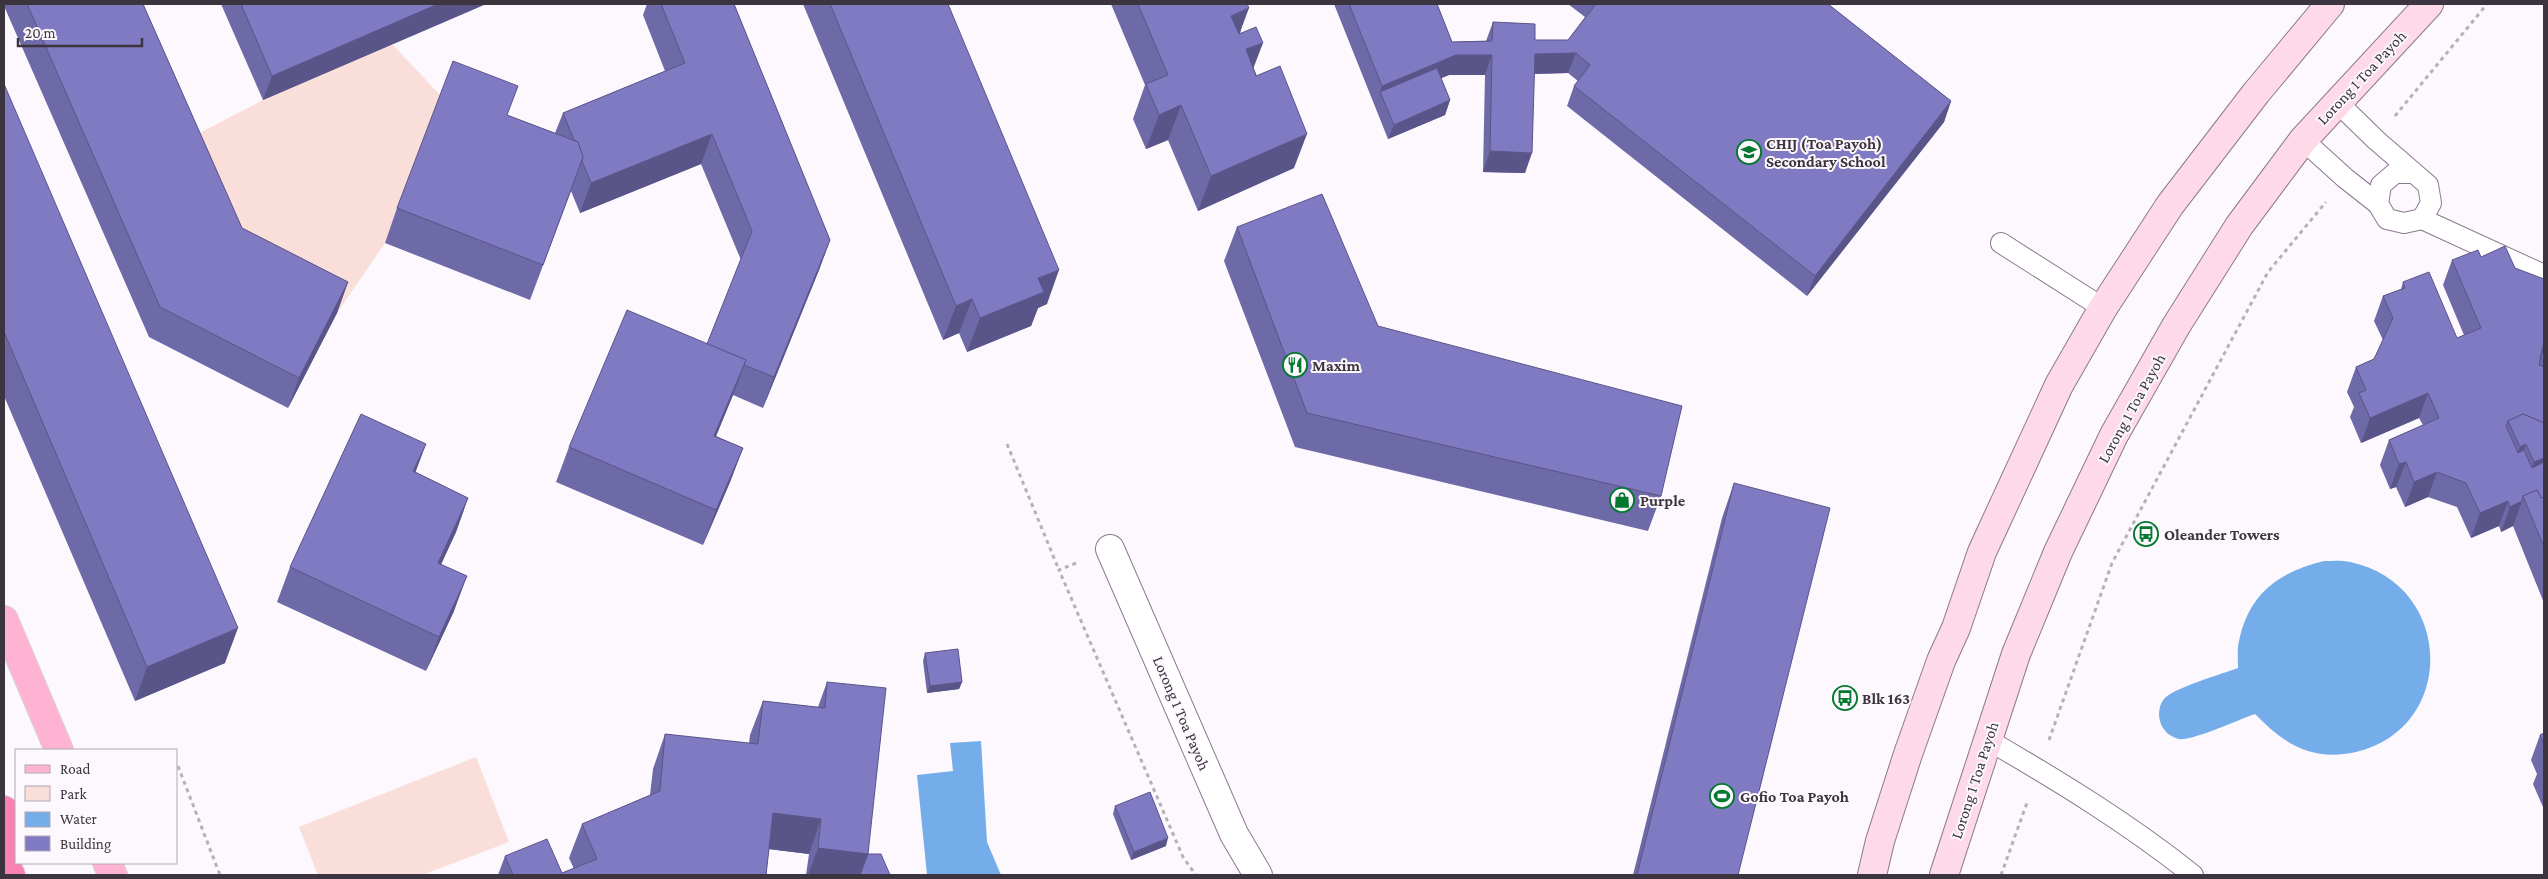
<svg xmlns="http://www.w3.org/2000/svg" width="2548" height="879" font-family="'Crimson Pro',serif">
<rect width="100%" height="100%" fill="#fcf8fd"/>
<g fill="#f9ded9">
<polygon points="392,44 441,96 385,243 337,313 231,258 180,143 263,100"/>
<polygon points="476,757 509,842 422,875 318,875 299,827"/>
</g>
<g fill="#75adeb">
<path d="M2324 561C2332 561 2342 560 2350 562 2453 583 2459 727 2356 752 2312 762 2284 744 2255 714 2240 719 2193 741 2179 739 2170 737 2162 730 2160 721 2158 714 2159 705 2164 699 2173 688 2222 674 2238 668 2238 659 2237 649 2239 641 2249 593 2279 572 2324 561Z"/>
<polygon points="981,741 987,842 1001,875 927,875 917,775 953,771 950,743"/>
</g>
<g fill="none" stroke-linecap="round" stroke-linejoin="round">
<defs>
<g id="lane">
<polyline points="2337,102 2376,140 2428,185 2431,203 2422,219 2404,223 2387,219 2378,204 2381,185 2395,173 2414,173"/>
<polyline points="2303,140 2345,178 2378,204"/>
<polyline points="2422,219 2544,275"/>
<polyline points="2001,243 2103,308"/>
<path d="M1988 740C2059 781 2129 824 2193 875"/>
</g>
<polyline id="street" points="1110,549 1234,834 1258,875"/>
<g id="secondary">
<polyline points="1872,875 1880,841 1908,754 1941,661 1956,628 1982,552 2059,385 2103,308 2170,205 2256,93 2330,4"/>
<polyline points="1944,875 2016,654 2058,552 2114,435 2176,326 2239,226 2303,140 2429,4"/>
</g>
<g id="primary">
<polyline points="4,620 59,750"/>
<polyline points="107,863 113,875"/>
</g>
<g id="highway">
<polyline points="4,810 16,840"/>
<polyline points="4,862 11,875"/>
</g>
</defs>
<use href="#lane" stroke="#8b798f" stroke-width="22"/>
<use href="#street" stroke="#8b798f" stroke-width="30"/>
<use href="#secondary" stroke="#8b798f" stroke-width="30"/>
<use href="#primary" stroke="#d8d6d8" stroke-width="30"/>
<use href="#highway" stroke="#d8d6d8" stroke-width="30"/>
<g stroke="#b6b1b8" stroke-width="3" stroke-dasharray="4 4" stroke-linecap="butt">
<polyline points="2395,116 2487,4"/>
<polyline points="1007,444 1059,570"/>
<polyline points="1076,563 1059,570 1183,857 1196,875"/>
<polyline points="2049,740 2112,563 2268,272 2326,202"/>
<polyline points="178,766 220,875"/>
<polyline points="2001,875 2028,800"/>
</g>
<use href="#lane" stroke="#fff" stroke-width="20"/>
<use href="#street" stroke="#fff" stroke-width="28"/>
<use href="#secondary" stroke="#fed9e8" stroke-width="28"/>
<use href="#primary" stroke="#fdb3d1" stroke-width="28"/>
<use href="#highway" stroke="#fb81b2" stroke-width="28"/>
</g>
<g fill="#6e69a7">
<polygon points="4,4 143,4 242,228 348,282 337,313 288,408 149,337 4,6"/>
<polygon points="221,4 486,4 263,100"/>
<polygon points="647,4 734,4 830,240 819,270 763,408 733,395 716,436 743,448 730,482 703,545 556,482 569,447 707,344 741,260 701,164 580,213 571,191 530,300 385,243 397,208 507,115 555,133 563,113 665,71 643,15"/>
<polygon points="803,4 948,4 1047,304 1038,308 1031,326 967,352 959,333 943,340"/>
<polygon points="1111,4 1247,4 1240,34 1294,168 1198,211 1168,140 1146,149 1133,119 1145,85"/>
<polygon points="1334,4 1437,4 1452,42 1486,41 1493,22 1535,40 1568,40 1585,17 1568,4 1828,4 1951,101 1944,122 1807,296 1567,106 1574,86 1578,81 1568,73 1534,74 1525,173 1483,172 1485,75 1449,75 1441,78 1450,100 1445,115 1388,139"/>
<polygon points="4,84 225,663 135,701 4,396"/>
<polygon points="1237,227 1378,326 1661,496 1648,531 1295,447 1224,261"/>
<polygon points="2481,257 2544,279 2544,603 2513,526 2501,532 2499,526 2471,538 2457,507 2428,497 2405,507 2396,487 2390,489 2380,465 2389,440 2423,425 2419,418 2361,443 2350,417 2354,407 2347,392 2356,367 2374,359 2383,340 2374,321 2383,296 2401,289 2403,282 2457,338 2464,335 2443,285 2452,260"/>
<polygon points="415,472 468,498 456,532 441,564 454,611 426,671 277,602 290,567"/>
<polygon points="1734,483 1738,875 1633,875 1722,518"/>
<polygon points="925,653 962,682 959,689 927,693 923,661"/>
<polygon points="827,682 868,854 890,875 806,875 809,854 769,849 766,875 498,875 505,856 562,873 574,869 569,858 582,824 650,795 653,769 665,734 749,744 750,735 763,701 818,707"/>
<polygon points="2544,733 2544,807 2543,807 2533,784 2537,774 2531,760 2540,735"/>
<polygon points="1115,806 1166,846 1131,860 1113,814"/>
</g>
<g fill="#5a5588">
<polygon points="438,4 486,4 263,100 272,76"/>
<polygon points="1249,8 1236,43 1231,16"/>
<polygon points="1263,43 1250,77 1246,49"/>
<polygon points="1576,53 1568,73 1527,74 1535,54"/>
<polygon points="1456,55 1492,55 1485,75 1449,75 1384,102 1380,92 1382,86"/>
<polygon points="1450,100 1445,115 1388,139 1394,125"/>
<polygon points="1951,101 1944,122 1807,296 1815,276"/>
<polygon points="1181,105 1168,140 1146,149 1159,115"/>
<polygon points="712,134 701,164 580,213 591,183"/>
<polygon points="1307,134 1294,168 1198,211 1211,176"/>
<polygon points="1490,151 1532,153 1525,173 1483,172"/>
<polygon points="830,240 819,270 763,408 774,377"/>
<polygon points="1059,270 1047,304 1038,308 1031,326 967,352 980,318 1038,278"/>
<polygon points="348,282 337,313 288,408 299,378"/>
<polygon points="972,299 959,333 943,340 956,306"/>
<polygon points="746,360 733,395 702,470 714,436"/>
<polygon points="2428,393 2419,418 2361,443 2370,418"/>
<polygon points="426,444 413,479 413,471"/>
<polygon points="2526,444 2515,475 2509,477 2520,447"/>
<polygon points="743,448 730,482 703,545 716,510"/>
<polygon points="2544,458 2544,462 2522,492 2534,462"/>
<polygon points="2406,462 2396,487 2390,489 2399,464"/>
<polygon points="2437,472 2428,497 2405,507 2414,482"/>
<polygon points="468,498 456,532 426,597 438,563"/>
<polygon points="2508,501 2499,526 2471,538 2480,513"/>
<polygon points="2522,501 2513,526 2501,532 2510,507"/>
<polygon points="467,576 454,611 426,671 439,637"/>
<polygon points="238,628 225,663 135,701 147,667"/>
<polygon points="962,682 959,689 927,693 930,686"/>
<polygon points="773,813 821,819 809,854 760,848"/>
<polygon points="1168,838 1166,846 1131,860 1134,852"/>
<polygon points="818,848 868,854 860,875 808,875"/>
</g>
<g fill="#807ac2" stroke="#5a5588">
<polygon points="27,4 143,4 242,228 348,282 299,378 160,307"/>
<polygon points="241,4 438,4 272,76"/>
<polygon points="661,4 734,4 830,240 774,377 744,365 746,360 707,344 752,231 712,134 591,183 582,161 583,157 578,142 574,140 563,113 685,63"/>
<polygon points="830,4 948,4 1059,270 1038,278 1044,292 980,318 972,299 956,306"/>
<polygon points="1138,4 1247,4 1249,8 1231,16 1239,34 1256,27 1263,43 1246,49 1256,76 1280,66 1307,134 1211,176 1181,105 1159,115 1146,84 1168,75"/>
<polygon points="1349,4 1437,4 1452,42 1492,41 1493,22 1535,24 1535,40 1568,40 1596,4 1828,4 1951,101 1815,276 1574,86 1590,65 1576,53 1535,54 1532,153 1490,151 1492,55 1456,55 1382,86"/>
<polygon points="453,61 518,86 507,115 578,142 583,157 543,265 397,208"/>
<polygon points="1437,68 1450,100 1394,125 1380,92"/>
<polygon points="4,84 238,628 147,667 4,332"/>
<polygon points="1322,194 1378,326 1682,406 1661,496 1307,413 1237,227"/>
<polygon points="2505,246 2515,268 2544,279 2544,344 2542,349 2539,365 2544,367 2544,423 2523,414 2508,421 2506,426 2518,453 2524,450 2532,468 2544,462 2544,497 2541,498 2537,490 2523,496 2522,501 2510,507 2508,501 2480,513 2466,483 2437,472 2414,482 2406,462 2399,464 2389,440 2439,418 2428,393 2370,418 2359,393 2366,390 2356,367 2374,359 2393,318 2383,296 2405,288 2403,282 2429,272 2457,338 2481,328 2452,260 2478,250 2481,257"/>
<polygon points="627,310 746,360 714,436 743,448 716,510 569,447"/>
<polygon points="2544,344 2544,361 2541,359"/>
<polygon points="361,414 426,444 413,471 468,498 438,563 467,576 439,637 290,567"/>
<polygon points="2523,414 2544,423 2544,458 2534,462 2526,444 2520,447 2508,421"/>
<polygon points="1734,483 1830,508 1738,875 1637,875"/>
<polygon points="2537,490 2541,498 2544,497 2544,547 2523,496"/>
<polygon points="958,649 962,682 930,686 925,653"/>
<polygon points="827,682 886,688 868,854 818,848 821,819 773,813 766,875 513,875 505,856 547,839 562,873 597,859 582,824 660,791 665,734 758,744 763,701 825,708"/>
<polygon points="2544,733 2544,745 2540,735"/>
<polygon points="1150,792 1168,838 1134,852 1115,806"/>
<polygon points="866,854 881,854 890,875 860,875 868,854"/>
</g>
<defs>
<symbol id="school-ring" viewBox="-11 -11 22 22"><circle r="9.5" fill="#fcf8fd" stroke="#03792f" stroke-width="1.5"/><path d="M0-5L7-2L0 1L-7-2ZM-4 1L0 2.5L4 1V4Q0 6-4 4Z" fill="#03792f"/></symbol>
<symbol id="restaurant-ring" viewBox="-11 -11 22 22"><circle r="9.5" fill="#fcf8fd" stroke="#03792f" stroke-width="1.5"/><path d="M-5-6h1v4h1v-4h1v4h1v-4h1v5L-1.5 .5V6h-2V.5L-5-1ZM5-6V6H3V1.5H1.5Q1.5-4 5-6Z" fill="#03792f"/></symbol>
<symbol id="shop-ring" viewBox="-11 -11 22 22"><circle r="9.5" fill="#fcf8fd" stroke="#03792f" stroke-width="1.5"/><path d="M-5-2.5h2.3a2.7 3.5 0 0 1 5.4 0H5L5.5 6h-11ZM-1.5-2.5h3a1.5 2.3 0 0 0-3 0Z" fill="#03792f"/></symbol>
<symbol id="bus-ring" viewBox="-11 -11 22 22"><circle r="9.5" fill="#fcf8fd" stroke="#03792f" stroke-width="1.5"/><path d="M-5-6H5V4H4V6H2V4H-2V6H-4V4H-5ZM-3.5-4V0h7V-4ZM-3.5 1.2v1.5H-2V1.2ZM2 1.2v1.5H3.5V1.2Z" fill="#03792f"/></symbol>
<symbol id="stadium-ring" viewBox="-11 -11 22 22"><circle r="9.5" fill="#fcf8fd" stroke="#03792f" stroke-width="1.5"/><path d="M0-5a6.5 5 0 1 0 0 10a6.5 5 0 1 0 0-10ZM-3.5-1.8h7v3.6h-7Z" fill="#03792f"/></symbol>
</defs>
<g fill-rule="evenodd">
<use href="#school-ring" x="1735" y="138" width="28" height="28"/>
<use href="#restaurant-ring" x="1281" y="351" width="28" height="28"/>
<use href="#shop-ring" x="1608" y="486" width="28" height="28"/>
<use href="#bus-ring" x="2132" y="520" width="28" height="28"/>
<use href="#bus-ring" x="1831" y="684" width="28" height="28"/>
<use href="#stadium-ring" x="1708" y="782" width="28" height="28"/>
</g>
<g text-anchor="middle" stroke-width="4" stroke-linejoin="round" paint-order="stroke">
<g font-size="16" fill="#3c343e" stroke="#fcf8fd">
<text transform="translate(2361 77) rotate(-47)" y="6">Lorong 1 Toa Payoh</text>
<text transform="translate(2131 408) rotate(-61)" y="6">Lorong 1 Toa Payoh</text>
<text transform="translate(1182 713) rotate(67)" y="6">Lorong 1 Toa Payoh</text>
<text transform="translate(1974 780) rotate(-72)" y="6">Lorong 1 Toa Payoh</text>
</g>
<g font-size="16" font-weight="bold" fill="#3c343e" stroke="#fcf8fd" text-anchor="start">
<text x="1766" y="149">CHIJ (Toa Payoh)<tspan x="1766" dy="18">Secondary School</tspan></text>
<text x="1312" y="371">Maxim</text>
<text x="1640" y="506">Purple</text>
<text x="2164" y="540">Oleander Towers</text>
<text x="1862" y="704">Blk 163</text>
<text x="1740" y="802">Gofio Toa Payoh</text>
</g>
</g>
<rect width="2548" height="879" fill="none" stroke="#3c343e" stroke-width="10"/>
<rect x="15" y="749" width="162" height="115" fill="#fcf8fd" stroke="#afaab1"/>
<rect x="25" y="765" width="25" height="8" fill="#fdb3d1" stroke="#afaab1"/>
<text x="60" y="774" font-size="15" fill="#3c343e">Road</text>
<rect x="25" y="786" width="25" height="15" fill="#f9ded9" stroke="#afaab1"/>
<text x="60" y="799" font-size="15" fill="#3c343e">Park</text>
<rect x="25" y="812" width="25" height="15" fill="#75adeb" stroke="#afaab1"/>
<text x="60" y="824" font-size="15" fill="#3c343e">Water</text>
<rect x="25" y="836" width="25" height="15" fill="#807ac2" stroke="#afaab1"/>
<text x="60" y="849" font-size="15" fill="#3c343e">Building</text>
<path d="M18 38v8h124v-8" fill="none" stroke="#3c343e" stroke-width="2.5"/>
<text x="25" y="38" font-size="15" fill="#3c343e" stroke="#fcf8fd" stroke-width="4" paint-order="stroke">20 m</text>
</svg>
